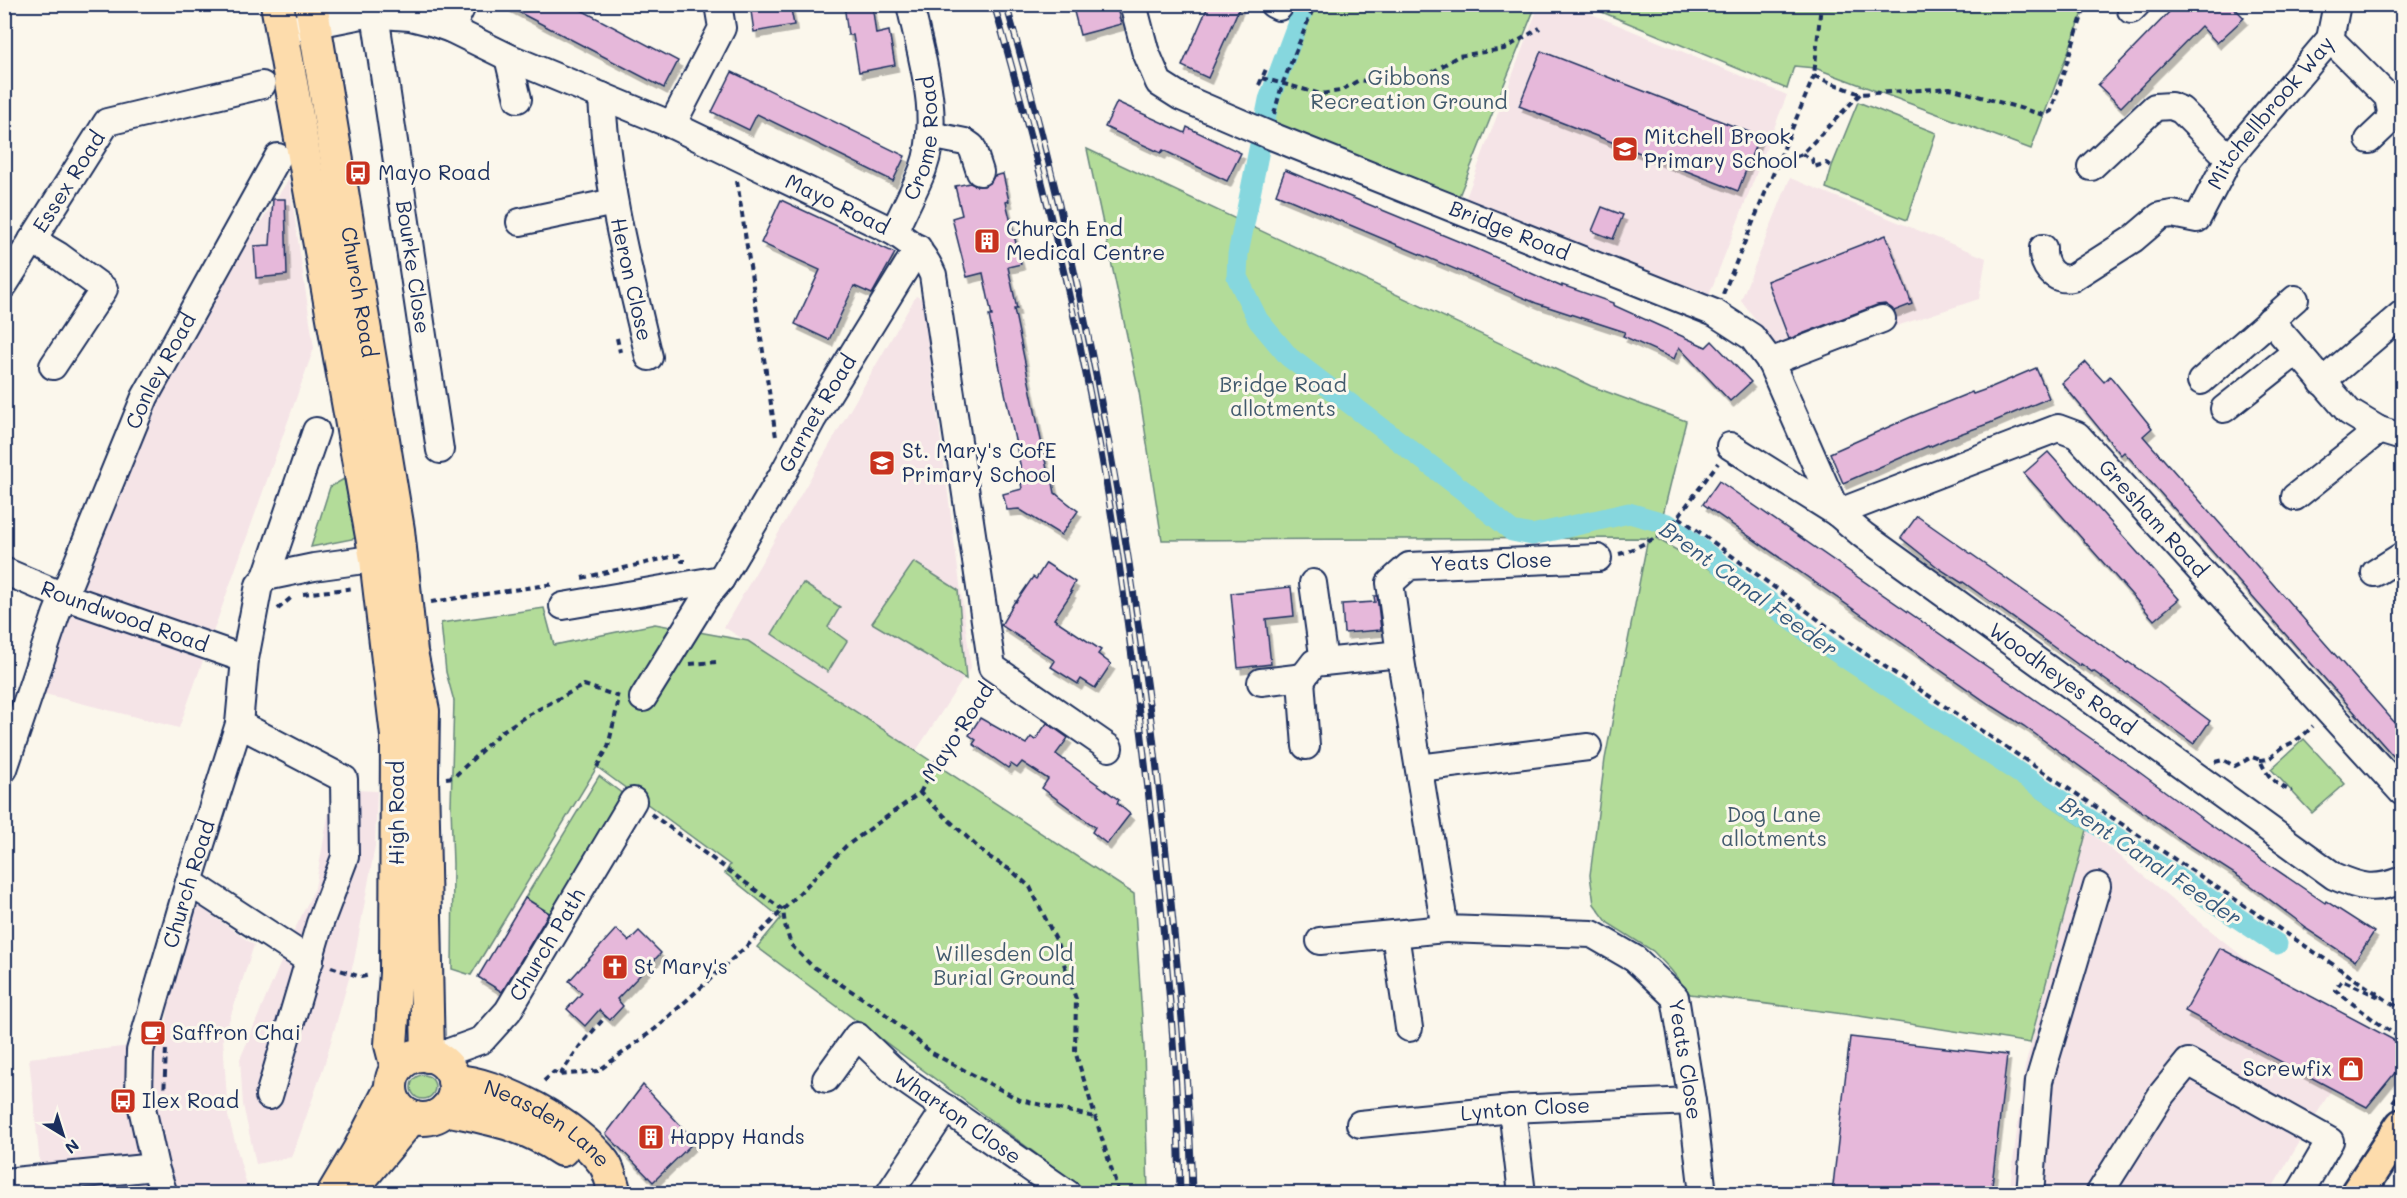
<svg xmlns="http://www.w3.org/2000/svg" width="2407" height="1198" font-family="Mali,sans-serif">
<defs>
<filter id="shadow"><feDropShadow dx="3.5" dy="6" stdDeviation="0" flood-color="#0004"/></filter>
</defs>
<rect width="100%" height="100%" fill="#fbf7ec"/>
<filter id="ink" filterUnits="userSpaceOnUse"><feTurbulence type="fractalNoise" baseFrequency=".0167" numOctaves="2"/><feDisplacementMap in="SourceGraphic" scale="12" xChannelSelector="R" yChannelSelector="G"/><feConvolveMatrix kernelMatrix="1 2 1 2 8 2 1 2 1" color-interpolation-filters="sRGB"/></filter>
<g filter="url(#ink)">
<g fill="#f5e4e7">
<polygon points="1539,5 1570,5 1787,95 1706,303 1464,203"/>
<polygon points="1790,178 1986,258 1979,299 1787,362 1741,300"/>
<polygon points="289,179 314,348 179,728 45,694 63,596 175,352"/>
<polygon points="916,296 922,299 971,667 916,751 724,627"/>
<polygon points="333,789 377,791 375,846 354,961 324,1066 292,1157 256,1164 243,1105 240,1059 294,931 315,888"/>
<polygon points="2087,830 2356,1049 2269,1193 2009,1194 2025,1067"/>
<polygon points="182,894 254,945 223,1039 228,1116 248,1190 245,1194 43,1193 29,1058 164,1042"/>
</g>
<g fill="#b3dc99" stroke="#67867c" stroke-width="1.5">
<polygon points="1298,5 1536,5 1457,201 1260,124 1264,93"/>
<polygon points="1585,5 2086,5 2031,149 1815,68 1794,66 1787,89"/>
<polygon points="1858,102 1936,133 1907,220 1826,188 1832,166"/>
<polygon points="1087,149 1591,386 1686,421 1657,539 1731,581 1798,633 2087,830 2030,1043 1859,1016 1690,994 1671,970 1653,951 1608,923 1594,904 1590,875 1605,759 1648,538 1162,540 1139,392"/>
<polygon points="344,479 357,538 311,547 330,487"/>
<polygon points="914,562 958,590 966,679 872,623"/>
<polygon points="803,583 840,607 828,627 847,641 828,672 772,634"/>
<polygon points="544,608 554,645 655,624 748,641 1134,894 1144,1048 1148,1193 1089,1193 757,947 781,918 725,873 730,865 597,767 471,975 452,969 453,864 451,806 454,701 446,672 441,623"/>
<polygon points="2304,739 2345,784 2312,813 2271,769"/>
<polygon points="599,776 628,798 551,914 525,898"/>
<circle cx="423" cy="1087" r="12"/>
</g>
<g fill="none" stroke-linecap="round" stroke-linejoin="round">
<polyline stroke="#86d7de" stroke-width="21" points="1305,4 1269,100 1238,254 1237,277 1258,320 1289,357 1464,491 1512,531 1532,535 1629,513 1668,524 1814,637 2277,944"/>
</g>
<g fill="#e6b8da" stroke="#1b2f5e" stroke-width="1.5" filter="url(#shadow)">
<polygon points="503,4 570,4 678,61 664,88"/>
<polygon points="750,4 790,4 794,25 754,32"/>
<polygon points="844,4 872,4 876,34 889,31 895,65 859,72 853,35 848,35"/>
<polygon points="1072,4 1116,4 1121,24 1080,35"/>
<polygon points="1209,4 1241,4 1208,78 1182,66"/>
<polygon points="2177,4 2231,4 2244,18 2217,43 2201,26 2121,107 2098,85"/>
<polygon points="1541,51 1759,136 1738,191 1519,106"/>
<polygon points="732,72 905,156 893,181 757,114 749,130 712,112"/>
<polygon points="1117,102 1185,133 1187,127 1241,153 1227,181 1163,150 1161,153 1105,127"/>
<polygon points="1285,170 1477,249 1562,287 1562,285 1613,303 1613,305 1706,347 1712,341 1751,382 1730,401 1679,347 1674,359 1623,336 1625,332 1536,303 1276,194"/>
<polygon points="1003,174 1009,201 1006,202 1021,264 1008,267 1017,309 1014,309 1049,479 1052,478 1055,493 1078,511 1061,535 1019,509 1007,510 1003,494 1022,489 1021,483 1024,483 989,316 992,316 983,273 967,277 952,218 962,215 955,186 970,183 976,186 984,186 991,182 994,176"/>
<polygon points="273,199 285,199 287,275 256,278 254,246 270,245"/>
<polygon points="781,200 895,253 872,294 854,286 829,340 795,324 820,270 761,243"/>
<polygon points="1602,207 1623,215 1613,239 1592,231"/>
<polygon points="1886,235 1912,304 1894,311 1885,304 1877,305 1789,339 1767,281"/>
<polygon points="2086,362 2104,382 2110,376 2127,397 2152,428 2143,436 2403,732 2403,767 2140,470 2124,452 2121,455 2062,383"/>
<polygon points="2036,368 2049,398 1990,423 1949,438 1929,447 1928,446 1843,483 1830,453 1911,417 1972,392 1973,394 1987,389"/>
<polygon points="2048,452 2179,599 2154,620 2024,473"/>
<polygon points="1719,481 2135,769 2208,823 2325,903 2326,901 2374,932 2355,961 2305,928 2306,927 2241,878 2177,837 2024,726 1989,704 1703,504"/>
<polygon points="1917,516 2127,663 2128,662 2159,683 2210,721 2194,744 2093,671 2092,672 2081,664 2080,666 1963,582 1962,583 1940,569 1901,538"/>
<polygon points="1046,563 1075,582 1070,591 1072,592 1054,619 1101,650 1098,654 1111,664 1095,688 1081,679 1078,684 1051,667 1055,661 1001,625 1015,601 1016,602 1033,577 1036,579"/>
<polygon points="1291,587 1294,616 1266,619 1271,664 1238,668 1231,593"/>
<polygon points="1374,596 1377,596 1381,630 1344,633 1342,604 1375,602"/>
<polygon points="980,718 1026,744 1031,737 1035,740 1047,723 1068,738 1056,754 1119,800 1117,803 1130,814 1107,844 1092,832 1095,827 1042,788 1048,779 1022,762 1017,768 1011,764 1008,768 973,744 976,740 969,735"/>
<polygon points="525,898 549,913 502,992 478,977"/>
<polygon points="616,929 629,941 639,931 661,953 617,999 623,1006 610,1020 599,1010 585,1026 567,1009 582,993 569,981"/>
<polygon points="2220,948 2403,1045 2403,1063 2367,1107 2185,1011"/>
<polygon points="1850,1037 2007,1055 1991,1194 1832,1194"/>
<polygon points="643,1085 695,1141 653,1182 606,1134"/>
</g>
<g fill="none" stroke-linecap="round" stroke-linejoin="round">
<defs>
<g id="minor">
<path id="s1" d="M1133 4 1145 50 1159 83 1181 97 1269 135 1715 313 1752 337 1770 361 1837 513"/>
<polyline points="1273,4 1279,7"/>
<polyline points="2131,10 2137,4"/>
<path id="s2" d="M375 14 440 450"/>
<polyline points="451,29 463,4"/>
<path id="s3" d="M281 31 367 14 410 17 434 23 451 29 508 57 672 125 894 232C915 246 923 252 933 275L992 667 1109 748"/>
<polyline points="2330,39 2388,97 2391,112 2388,122 2369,140"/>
<polyline points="508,57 518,99"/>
<path id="s4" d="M602 96C606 185 629 271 649 357"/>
<polyline points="672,125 722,28 718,4"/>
<polyline points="930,135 965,142 972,147 980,172"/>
<polyline points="2091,167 2155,107 2171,106 2181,110 2229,158"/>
<polyline points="520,222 614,202"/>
<path id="s5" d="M894 232C903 211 915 190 923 169 942 116 921 57 910 4"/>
<polyline points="32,240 59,256 104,289 53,366"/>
<path id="s6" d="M2043 248C2042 265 2053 282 2072 278L2133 239 2160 216 2172 214 2197 219 2229 158 2330 39 2337 4"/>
<path id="s7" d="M4 285 107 122 262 85"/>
<polyline points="2270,320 2349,412 2379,430 2402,437"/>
<polyline points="1770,362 1882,319"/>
<polyline points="2201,381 2295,299"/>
<polyline points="2322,382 2402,314"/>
<polyline points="2224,409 2296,352"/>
<path id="s8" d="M1730 446 1837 513 1863 535 2334 876C2361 888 2375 891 2402 880"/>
<polyline points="2295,497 2379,430"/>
<path id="s9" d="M1837 513 2058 428 2077 435 2402 792"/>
<path id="s10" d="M1598 558 1409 566 1390 583 1400 654 1445 929 1592 934 1635 959 1675 997 1692 1101 1703 1194"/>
<path id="s11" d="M4 571 63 596 245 659"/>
<polyline points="2375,573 2402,556"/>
<polyline points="266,577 316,431"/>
<polyline points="1313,583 1324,662"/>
<polyline points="563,606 721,579"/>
<polyline points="1261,682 1304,677"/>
<path id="s12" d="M643 698 705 598 721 579 784 472 812 420 918 248"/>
<polyline points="239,724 344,779 345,857 320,923 269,1096"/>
<polyline points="1306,746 1301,680 1314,663 1400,654"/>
<polyline points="1419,768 1588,747"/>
<path id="s13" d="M4 769 56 615 145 397 278 157"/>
<polyline points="189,882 310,961"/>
<polyline points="1395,934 1409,1028"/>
<polyline points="1320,941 1445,929"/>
<path id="s14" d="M435 1057 482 1040 508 1011 633 801"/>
<path id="s15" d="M826 1079 857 1036 899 1076 1068 1194"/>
<polyline points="1512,1109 1522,1194"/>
<path id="s16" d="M1360 1124 1512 1109 1692 1101"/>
<polyline points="4,1182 155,1167"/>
<path id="s17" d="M164 1194 155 1167 139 1094 140 1051 189 882 239 724 245 659 259 585 266 577 314 567 393 556"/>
<polyline points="889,1194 946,1108"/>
<polyline points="2030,1194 2039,1081 2097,886"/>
<polyline points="2099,1194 2162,1094 2188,1062 2330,1141 2299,1194"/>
</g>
<g id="major">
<polyline points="277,4 376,559 397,736 396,973 391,1045 397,1068"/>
<path id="s18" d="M311 4 398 530 411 652 423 711 422 777 428 1056"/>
<circle cx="423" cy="1087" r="32"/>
<path id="s19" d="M454 1081C498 1082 578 1127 604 1163 610 1171 612 1184 615 1194"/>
<path d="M446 1109C492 1119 522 1123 562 1150"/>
<polyline points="357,1183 412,1117"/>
<polyline points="333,1194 358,1152 391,1088"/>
</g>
<polyline id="highway" points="2357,1194 2402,1126"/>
</defs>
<use href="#minor" stroke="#1b2f5e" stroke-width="30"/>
<use href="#major" stroke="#1b2f5e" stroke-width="36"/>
<use href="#highway" stroke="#1b2f5e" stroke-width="38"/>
<g stroke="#1b2f5e" stroke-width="4" stroke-dasharray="6 4.5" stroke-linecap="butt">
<polyline points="1814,76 1860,94 1950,88 2044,115 2051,111 2086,4"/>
<polyline points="1262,78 1321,94 1340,91 1359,80 1385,84 1406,83 1436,70 1458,56 1504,49 1540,28"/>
<polyline points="1259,85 1267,67"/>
<polyline points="1274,114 1282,85 1315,4"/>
<polyline points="1802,154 1812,159 1814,167 1826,163 1832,166"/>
<polyline points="1777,165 1802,154 1860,94"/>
<polyline points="737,181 776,437"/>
<polyline points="1723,294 1814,76 1821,4"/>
<polyline points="617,338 620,352"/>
<polyline points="1679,517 1854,646 2391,1003"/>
<polyline points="1619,554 1627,552 1667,532 1718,463"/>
<polyline points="582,578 679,555 682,561 685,561"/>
<polyline points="303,594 355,588"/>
<polyline points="431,602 554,584"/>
<polyline points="278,609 293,596"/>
<polyline points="690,664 716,662"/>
<path d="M2260 760C2274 760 2275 751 2285 746 2297 741 2303 736 2313 726"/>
<path d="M2215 762 2223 760 2235 766 2252 757 2260 760C2267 776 2275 785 2292 791"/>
<polyline points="597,767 608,747 619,699"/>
<polyline points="446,778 454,777 501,732 528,715 584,685 620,697"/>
<polyline points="920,793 935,763 986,687"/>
<polyline points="651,814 783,910 785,925 791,945 812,966 878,1008 932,1053 1020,1100 1094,1117"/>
<polyline points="331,967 361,977 370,975"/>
<polyline points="2379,997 2342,980 2335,990 2379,1024 2402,1039"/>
<polyline points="2391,1003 2402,1008"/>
<polyline points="560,1075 580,1046 606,1016"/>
<polyline points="544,1081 554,1072 559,1075 598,1071 655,1029 749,944 846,846 920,793 986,855 1012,871 1030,887 1056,940 1076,999 1075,1051 1119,1194"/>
<polyline points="164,1098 166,1048"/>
<polyline points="2393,1102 2402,1089"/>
<polyline points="798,1194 803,1187 811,1194"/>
</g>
<use href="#minor" stroke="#fbf7ec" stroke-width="26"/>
<use href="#major" stroke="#fddcac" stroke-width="32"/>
<use href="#highway" stroke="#fddcac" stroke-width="33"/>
<defs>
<g id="rail">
<path d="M994 4C1041 168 1082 333 1109 500 1127 608 1140 716 1152 825 1166 947 1178 1070 1180 1194"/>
<path d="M1006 4C1086 278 1136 560 1165 843 1177 960 1189 1076 1192 1194"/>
</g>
</defs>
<use href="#rail" stroke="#1b2f5e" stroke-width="7"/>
<use href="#rail" stroke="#fbf7ec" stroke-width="4.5" stroke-dasharray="14" stroke-linecap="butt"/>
</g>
</g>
<defs>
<symbol id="school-square" viewBox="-11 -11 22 22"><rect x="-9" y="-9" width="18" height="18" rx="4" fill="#c8321e" stroke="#fbf7ec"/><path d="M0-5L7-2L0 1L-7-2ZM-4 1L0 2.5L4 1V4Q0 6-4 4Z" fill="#fff"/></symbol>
<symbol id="bus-square" viewBox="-11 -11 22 22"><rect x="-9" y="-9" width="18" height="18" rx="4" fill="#c8321e" stroke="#fbf7ec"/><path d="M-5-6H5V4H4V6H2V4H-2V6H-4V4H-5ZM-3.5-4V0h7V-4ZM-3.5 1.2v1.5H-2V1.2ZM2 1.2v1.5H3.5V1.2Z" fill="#fff"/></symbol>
<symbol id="building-square" viewBox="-11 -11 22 22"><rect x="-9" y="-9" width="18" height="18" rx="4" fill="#c8321e" stroke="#fbf7ec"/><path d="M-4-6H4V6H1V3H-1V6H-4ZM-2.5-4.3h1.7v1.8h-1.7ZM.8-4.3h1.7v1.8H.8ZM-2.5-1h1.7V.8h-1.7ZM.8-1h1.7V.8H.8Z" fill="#fff"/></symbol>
<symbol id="church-square" viewBox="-11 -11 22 22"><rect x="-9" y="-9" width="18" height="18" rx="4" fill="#c8321e" stroke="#fbf7ec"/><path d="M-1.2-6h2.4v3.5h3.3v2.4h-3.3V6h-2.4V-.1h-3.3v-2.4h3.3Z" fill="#fff"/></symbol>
<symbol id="cafe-square" viewBox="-11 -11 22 22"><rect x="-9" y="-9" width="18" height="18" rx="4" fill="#c8321e" stroke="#fbf7ec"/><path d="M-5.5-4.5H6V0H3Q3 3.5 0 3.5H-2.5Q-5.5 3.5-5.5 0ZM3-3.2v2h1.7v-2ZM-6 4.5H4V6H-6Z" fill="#fff"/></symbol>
<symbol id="shop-square" viewBox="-11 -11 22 22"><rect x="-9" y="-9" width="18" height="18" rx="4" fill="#c8321e" stroke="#fbf7ec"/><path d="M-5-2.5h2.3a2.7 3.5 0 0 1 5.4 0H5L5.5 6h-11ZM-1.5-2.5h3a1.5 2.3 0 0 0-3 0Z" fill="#fff"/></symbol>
</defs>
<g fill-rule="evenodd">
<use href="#school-square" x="1610" y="134" width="30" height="30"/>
<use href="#bus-square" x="343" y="158" width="30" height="30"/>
<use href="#building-square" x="972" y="226" width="30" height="30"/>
<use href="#school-square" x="867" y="448" width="30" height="30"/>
<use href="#church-square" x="600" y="952" width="30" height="30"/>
<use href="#cafe-square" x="138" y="1018" width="30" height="30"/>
<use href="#shop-square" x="2336" y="1054" width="30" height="30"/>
<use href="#bus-square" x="108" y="1086" width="30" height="30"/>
<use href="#building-square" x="636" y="1122" width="30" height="30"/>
</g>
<g text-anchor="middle" stroke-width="6" stroke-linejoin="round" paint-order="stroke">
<g font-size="21" fill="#415a6d" stroke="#fbf7ec">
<text x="1409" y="85">Gibbons<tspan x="1409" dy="24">Recreation Ground</tspan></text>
<text x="1283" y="392">Bridge Road<tspan x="1283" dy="24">allotments</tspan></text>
<text x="1774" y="822">Dog Lane<tspan x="1774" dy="24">allotments</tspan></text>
<text x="1004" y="961">Willesden Old<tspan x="1004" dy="24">Burial Ground</tspan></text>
</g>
<g font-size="21" fill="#1b2f5e" stroke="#fbf7ec">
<text dy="7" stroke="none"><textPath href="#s6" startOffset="324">Mitchellbrook Way</textPath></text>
<text dy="7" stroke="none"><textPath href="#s5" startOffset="100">Crome Road</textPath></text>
<text dy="7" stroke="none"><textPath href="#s7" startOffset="122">Essex Road</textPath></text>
<text dy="7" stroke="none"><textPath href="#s3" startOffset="598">Mayo Road</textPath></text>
<text dy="7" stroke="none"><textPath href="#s1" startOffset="464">Bridge Road</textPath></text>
<text dy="7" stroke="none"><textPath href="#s2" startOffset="256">Bourke Close</textPath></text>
<text dy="7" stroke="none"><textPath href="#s4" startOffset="186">Heron Close</textPath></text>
<text dy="7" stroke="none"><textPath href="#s18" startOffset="292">Church Road</textPath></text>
<text dy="7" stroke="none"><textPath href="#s13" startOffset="428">Conley Road</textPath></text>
<text dy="7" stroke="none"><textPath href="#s12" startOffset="334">Garnet Road</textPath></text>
<text dy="7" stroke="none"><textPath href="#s9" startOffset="370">Gresham Road</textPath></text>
<text transform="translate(1491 562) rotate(-2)" y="7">Yeats Close</text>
<text dy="7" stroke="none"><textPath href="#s11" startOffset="129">Roundwood Road</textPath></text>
<text dy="7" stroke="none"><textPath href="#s8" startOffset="406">Woodheyes Road</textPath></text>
<text transform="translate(958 732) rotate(-57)" y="7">Mayo Road</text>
<text transform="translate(397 813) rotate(-90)" y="7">High Road</text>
<text dy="7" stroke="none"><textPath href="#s17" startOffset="320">Church Road</textPath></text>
<text dy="7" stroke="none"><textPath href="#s14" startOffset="166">Church Path</textPath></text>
<text dy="7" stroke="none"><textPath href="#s10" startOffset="880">Yeats Close</textPath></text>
<text dy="7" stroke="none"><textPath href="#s16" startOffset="166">Lynton Close</textPath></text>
<text dy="7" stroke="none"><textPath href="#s15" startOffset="182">Wharton Close</textPath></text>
<text dy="7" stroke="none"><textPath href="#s19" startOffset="104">Neasden Lane</textPath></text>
</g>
<g font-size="21" fill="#1b2f5e" stroke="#fbf7ec" text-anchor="start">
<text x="1644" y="144">Mitchell Brook<tspan x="1644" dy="24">Primary School</tspan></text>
<text x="378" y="180">Mayo Road</text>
<text x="1006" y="236">Church End<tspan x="1006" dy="24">Medical Centre</tspan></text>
<text x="902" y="458">St. Mary's CofE<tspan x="902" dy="24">Primary School</tspan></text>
<text x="634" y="974">St Mary's</text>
<text x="172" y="1040">Saffron Chai</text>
<text x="2332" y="1076" text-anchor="end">Screwfix</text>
<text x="142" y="1108">Ilex Road</text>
<text x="670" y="1144">Happy Hands</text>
</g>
<g font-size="22" font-style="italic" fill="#36597e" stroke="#fbf7ec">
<text transform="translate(1749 589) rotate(36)" y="8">Brent Canal Feeder</text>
<text transform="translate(2151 861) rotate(34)" y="8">Brent Canal Feeder</text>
</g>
</g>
<rect width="2407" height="1198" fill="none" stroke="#fbf7ec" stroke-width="24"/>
<rect x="12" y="12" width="2383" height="1174" fill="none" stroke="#1b2f5e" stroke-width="2" filter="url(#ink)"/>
<g transform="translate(63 1135) rotate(142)" stroke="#fbf7ec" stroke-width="4.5" paint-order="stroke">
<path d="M0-4.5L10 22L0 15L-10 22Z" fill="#1b2f5e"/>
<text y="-9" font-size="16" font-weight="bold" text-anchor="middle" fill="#1b2f5e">N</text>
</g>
</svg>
